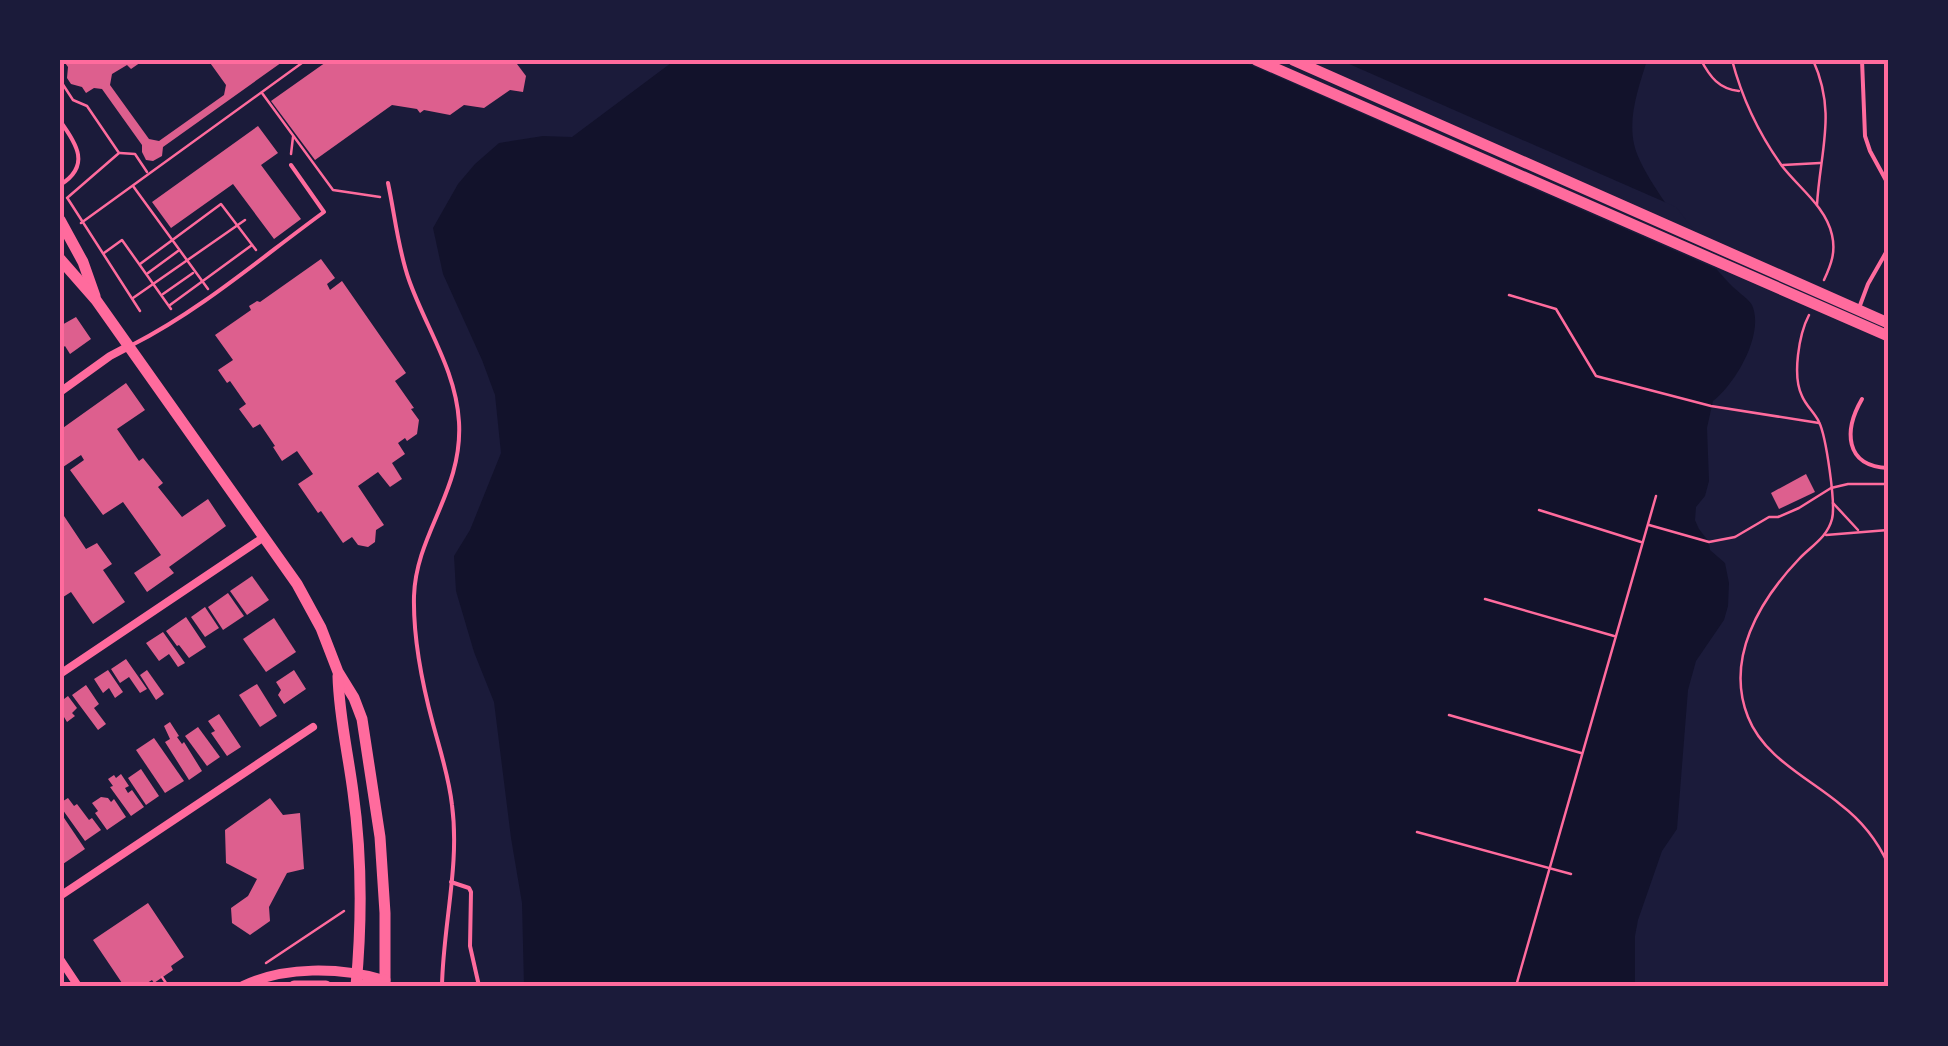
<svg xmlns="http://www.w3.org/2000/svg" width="1948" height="1046" font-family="'Noto Sans',sans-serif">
<rect width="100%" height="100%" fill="#1b1b3a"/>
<path fill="#12122b" d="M675 60H1647C1639 87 1628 115 1634 144 1640 176 1705 258 1730 284 1736 291 1747 297 1752 305 1765 334 1735 384 1713 401L1707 428 1709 481 1705 496 1696 507 1695 520 1699 529 1709 542 1710 550 1725 563 1729 583 1728 606 1724 620 1696 661 1688 690 1677 829 1662 851 1638 920 1635 936V986H524L522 903 511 838 494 702 474 652 456 591 454 556 470 530 501 453 495 395 482 360 443 274 433 228 458 184 475 164 499 143 543 136 572 137Z"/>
<polygon fill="#1b1b3a" points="1239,60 1340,60 1676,207 1728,274"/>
<g fill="#dd5f8e">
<polygon points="63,60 144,60 131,69 127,65 112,74 110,85 149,139 159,141 224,95 226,85 208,60 285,60 163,147 162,156 153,161 146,160 142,152 142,145 102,89 94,88 86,93 82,87 71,84 67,78 68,67"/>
<polygon points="329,60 514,60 526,76 523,92 510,90 484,108 464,105 450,115 424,110 420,113 417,109 392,105 315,160 271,101"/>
<polygon points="258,126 278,153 261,165 301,219 274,239 233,184 171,228 152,202"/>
<polygon points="321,259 335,278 327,284 330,290 342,281 406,373 395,381 414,408 411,409 419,420 417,434 407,441 405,438 398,443 405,454 392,463 402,479 390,487 378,472 358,486 384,525 376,530 375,542 368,547 358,545 352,537 343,543 321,511 318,513 298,484 313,474 297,451 282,461 273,447 275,446 260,424 253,428 239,409 246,404 230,381 227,383 218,370 233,360 215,335 251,310 249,306 257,301 260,302"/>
<polygon points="76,317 91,339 70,354 65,346 60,350 60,326"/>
<polygon points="126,383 145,410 117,429 139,461 143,458 163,483 158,487 182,517 208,499 226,526 169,567 174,573 147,592 134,573 161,555 123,502 103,515 70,470 84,460 81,455 60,469 60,430"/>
<polygon points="1806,474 1815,492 1779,509 1771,493"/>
<polygon points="60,510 86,549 97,543 112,564 103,570 125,602 93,624 71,592 60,599"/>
<polygon points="252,576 269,600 247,615 230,591"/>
<polygon points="228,593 244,616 223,630 208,607"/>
<polygon points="205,607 219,628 205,637 191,617"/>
<polygon points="186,617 206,647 189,658 179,645 177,646 166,631"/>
<polygon points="274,618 296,652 266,672 243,639"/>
<polygon points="163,632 185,663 178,667 169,654 159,661 146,643"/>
<polygon points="126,659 147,689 140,693 129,677 120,683 111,669"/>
<polygon points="108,670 123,692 115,698 109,688 103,693 94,679"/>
<polygon points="147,670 164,694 156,700 140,675"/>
<polygon points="294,670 306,689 284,704 278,695 281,690 276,682"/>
<polygon points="257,684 277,716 260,727 239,695"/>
<polygon points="86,685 99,704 94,708 106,724 98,730 72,695"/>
<polygon points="68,696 77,708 72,713 75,716 67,722 64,717 60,721 60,702"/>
<polygon points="219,714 241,747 227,756 211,733 215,731 208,721"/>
<polygon points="170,722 179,736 177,737 182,744 184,742 202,771 189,780 165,742 170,739 164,726"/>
<polygon points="198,727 220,757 207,766 185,736"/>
<polygon points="154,738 184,781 165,793 136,750"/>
<polygon points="141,769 159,796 146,805 128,778"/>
<polygon points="121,774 129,786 125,788 128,793 132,790 144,807 131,816 110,787 113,786 108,779 114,775 116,778"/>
<polygon points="101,797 108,798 111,802 114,799 126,817 107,830 95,813 98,811 92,803"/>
<polygon points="68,798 74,806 77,804 89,820 92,818 101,830 85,841 60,806 60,803"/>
<polygon points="270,798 283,815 300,813 304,869 287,873 269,907 270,921 250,935 232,923 231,908 248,896 257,879 226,863 225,830"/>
<polygon points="60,812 85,849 60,866"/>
<polygon points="148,903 184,957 171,966 173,970 154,983 152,980 142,986 124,986 93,940"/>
</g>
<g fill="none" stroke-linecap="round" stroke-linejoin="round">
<g stroke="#ff6b9d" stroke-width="2.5">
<path d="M1701 60C1710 77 1719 89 1739 91"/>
<path d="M1732 60C1742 98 1759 134 1782 166 1799 188 1826 207 1832 235 1836 252 1831 265 1824 280"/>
<path d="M1813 60C1837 113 1820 151 1817 205"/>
<polyline points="60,80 73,100 87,106 119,153 67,198"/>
<polyline points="262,93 333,190 380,197"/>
<polyline points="120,153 135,154 147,172"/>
<polyline points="291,154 293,137"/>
<polyline points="1783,165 1820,163"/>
<polyline points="133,186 208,289"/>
<polyline points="68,199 140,311"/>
<polyline points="81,223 306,60"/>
<polyline points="104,253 122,240 171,309"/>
<polyline points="140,264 221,204 256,250"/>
<polyline points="148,273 178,251"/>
<polyline points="163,294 193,273"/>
<polyline points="1509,295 1556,309 1596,376 1711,406 1819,423"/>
<polyline points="133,298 245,220"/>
<polyline points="170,305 252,245"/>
<path d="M1809 315C1799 334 1792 376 1802 396 1806 406 1815 413 1819 422 1826 436 1836 504 1832 519 1827 538 1811 546 1799 559 1759 601 1725 659 1748 717 1764 758 1809 778 1841 805 1862 821 1877 840 1888 864"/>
<polyline points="1833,503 1858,530"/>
<polyline points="1539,510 1641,542"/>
<polyline points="1649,525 1709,542 1735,537 1769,517 1778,517 1799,508 1831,488 1848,484 1888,484"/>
<polyline points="1826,535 1888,530"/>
<polyline points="1485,599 1614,636"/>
<polyline points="1449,715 1581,753"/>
<polyline points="1417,832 1571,874"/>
<polyline points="266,963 344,911"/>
<polyline points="162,977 168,986"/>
<polyline points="1516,986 1656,496"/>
</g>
<g stroke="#ff6b9d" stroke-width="4">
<polyline points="1862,60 1865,136 1870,151 1888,184"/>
<path d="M60 121C77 144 91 166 60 185"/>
<path d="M388 183C395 216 398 249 409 280 426 328 456 370 459 422 463 491 416 533 414 596 413 638 422 683 433 724 440 750 449 777 452 805 460 865 443 926 442 986"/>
<polyline points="1859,308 1868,284 1888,249"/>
<path d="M132 345C201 310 262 257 324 212L291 165"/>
<path d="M1862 399C1844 430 1844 466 1888 468"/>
<polyline points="451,882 469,888 471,892 470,946 479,986"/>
</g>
<g stroke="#ff6b9d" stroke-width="8">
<polyline points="60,392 110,356 129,346"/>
<polyline points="60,674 264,537"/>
<polyline points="60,896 313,727"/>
<polyline points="60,959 78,986"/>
</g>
<path stroke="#ff6b9d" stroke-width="10" d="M243 986C284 966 340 967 384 980"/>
<g stroke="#ff6b9d" stroke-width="11">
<polyline points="1256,60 1888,336"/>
<polyline points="1293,60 1888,323"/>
<polyline points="60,220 83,262 95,296"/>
<polyline points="60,259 96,300 297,584 321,628 338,672 354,698 362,719 380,837 385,913 385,986"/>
<path d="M338 676C339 716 348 753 353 792 362 856 362 921 356 986"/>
<polyline points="294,986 326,986"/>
<polyline points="359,986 385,980"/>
</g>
</g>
<rect width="1948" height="1046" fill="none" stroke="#1b1b3a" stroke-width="125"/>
<rect x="62" y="62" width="1824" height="922" fill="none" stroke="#ff6b9d" stroke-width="4"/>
</svg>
